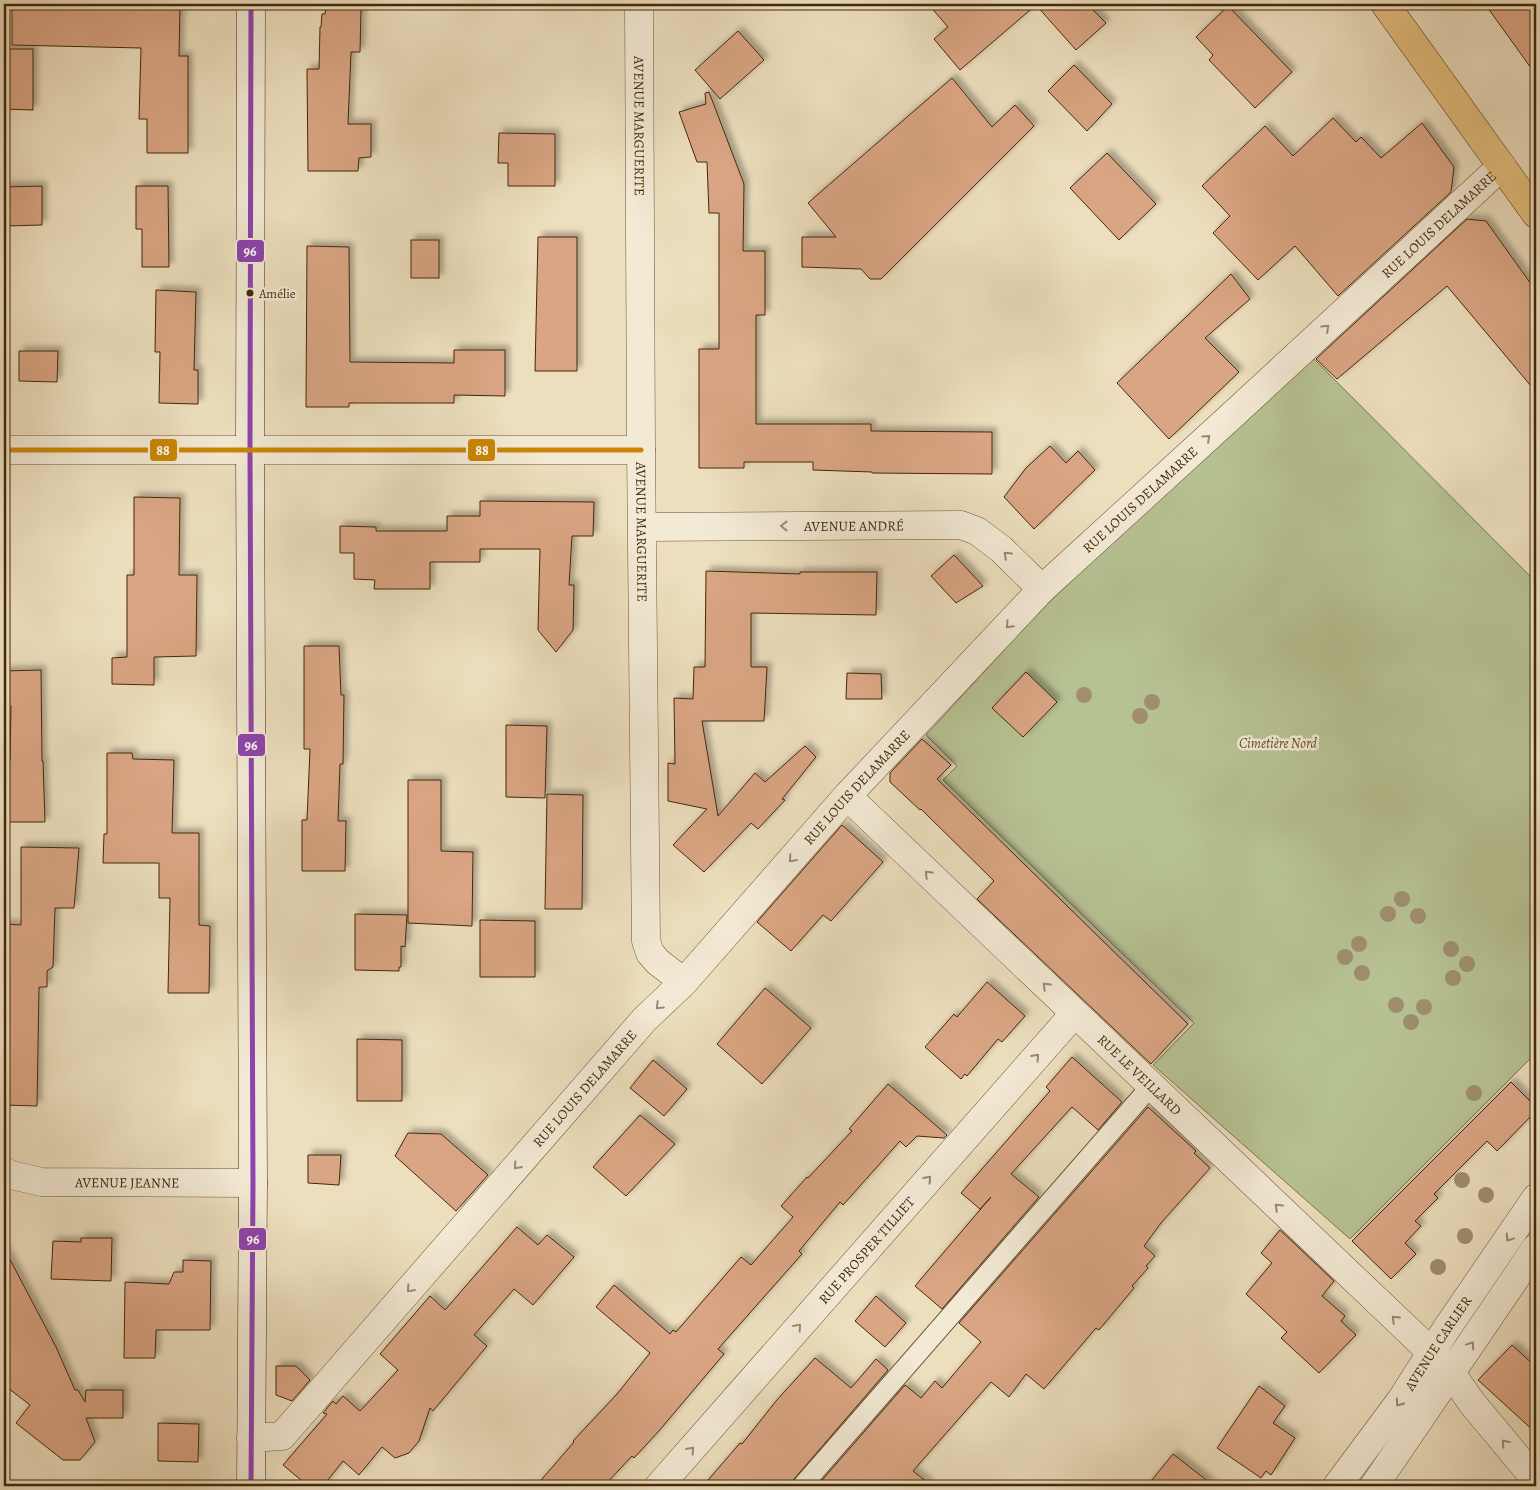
<svg xmlns="http://www.w3.org/2000/svg" width="1540" height="1490" font-family="Alegreya,serif">
<defs>
<filter id="shadow"><feDropShadow dx="4.5" dy="-4.5" stdDeviation="2.5" flood-color="#0004"/></filter>
</defs>
<rect width="100%" height="100%" fill="#eddfbe"/>
<filter id="stains"><feTurbulence type="fractalNoise" baseFrequency=".004" numOctaves="4"/><feColorMatrix values="0 0 0 0 .2 0 0 0 0 .09 0 0 0 0 .02 0 0 0 .5 -.17"/></filter>
<radialGradient id="worn" r=".72"><stop offset=".6" stop-color="#630" stop-opacity="0"/><stop offset="1" stop-color="#630" stop-opacity=".3"/></radialGradient>
<polygon fill="#b7c293" stroke="#7c754f" points="1309,354 1536,582 1536,1059 1533,1056 1350,1239 1153,1065 1194,1023 943,780 957,766 926,735 1043,608"/>
<g fill="#daa584" stroke="#42280b" filter="url(#shadow)">
<polygon points="12,4 180,4 179,56 188,56 188,153 147,153 147,119 139,119 141,48 12,45"/>
<polygon points="928,4 1087,4 1106,23 1076,50 1036,5 960,70 934,39 948,27"/>
<polygon points="1485,4 1536,4 1536,75"/>
<polygon points="1228,6 1292,72 1255,108 1209,60 1213,55 1196,37"/>
<polygon points="326,8 361,9 360,52 351,52 348,124 371,124 371,157 359,158 358,171 308,171 307,69 319,69 320,27 321,27 322,14 325,14"/>
<polygon points="738,31 764,60 720,99 695,70"/>
<polygon points="4,49 33,49 33,110 4,109"/>
<polygon points="1074,65 1112,104 1087,131 1048,91"/>
<polygon points="952,78 992,127 1015,105 1034,126 881,279 870,279 861,269 802,267 802,237 836,237 808,203"/>
<polygon points="709,92 744,184 743,251 765,251 765,315 756,315 756,424 871,424 871,431 992,432 992,474 872,473 872,472 813,470 813,462 744,462 744,468 699,468 699,349 719,349 719,213 709,213 707,162 697,162 679,112 706,104 705,93"/>
<polygon points="1333,118 1356,142 1361,137 1381,158 1422,123 1454,167 1451,192 1338,296 1295,246 1258,280 1213,233 1230,216 1202,186 1265,126 1293,156"/>
<polygon points="499,133 555,134 555,186 508,186 508,163 498,163"/>
<polygon points="1107,153 1156,204 1119,240 1070,188"/>
<polygon points="42,186 42,225 4,226 4,187"/>
<polygon points="136,186 168,186 169,267 142,267 142,229 136,229"/>
<polygon points="1467,219 1486,221 1536,291 1536,392 1447,286 1337,379 1316,359"/>
<polygon points="538,237 577,237 577,371 535,371"/>
<rect x="411" y="240" width="28" height="38"/>
<polygon points="307,246 349,247 350,362 454,363 454,350 505,350 505,396 454,395 454,403 349,403 349,407 306,407"/>
<polygon points="1231,274 1250,299 1205,338 1239,372 1169,439 1117,383"/>
<polygon points="156,290 196,292 194,370 198,370 198,404 159,403 160,352 155,352"/>
<polygon points="19,351 58,351 57,382 19,381"/>
<polygon points="1050,446 1066,463 1078,451 1095,470 1034,529 1004,497 1026,468"/>
<polygon points="134,497 180,498 179,575 197,575 196,656 154,657 154,685 112,684 112,658 127,657 127,575 134,575"/>
<polygon points="480,501 594,502 593,536 572,536 569,585 574,585 573,630 556,652 538,630 540,549 480,549 480,562 430,562 430,589 374,589 375,580 354,579 354,553 340,553 340,526 376,527 376,531 447,531 447,516 480,516"/>
<polygon points="954,555 983,586 956,603 931,576"/>
<polygon points="706,571 800,574 800,572 877,572 876,615 751,613 751,667 767,667 764,721 702,721 718,816 755,773 765,782 805,746 816,757 782,799 785,800 758,829 751,823 704,872 673,845 707,809 668,801 668,763 675,764 674,698 693,699 694,667 705,667"/>
<polygon points="304,646 339,646 341,695 344,695 343,764 340,764 338,821 346,821 345,871 302,871 302,820 307,820 310,749 304,749"/>
<polygon points="41,670 42,761 43,761 45,822 4,822 4,761 10,761 11,706 4,705 4,671"/>
<polygon points="1026,672 1057,702 1023,737 992,708"/>
<polygon points="847,673 881,674 882,699 846,699"/>
<polygon points="506,725 547,726 545,798 506,797"/>
<polygon points="922,739 951,765 937,779 1188,1024 1151,1064 977,899 994,881 921,809 920,810 890,782 890,773"/>
<polygon points="107,753 132,753 133,759 174,760 172,833 199,833 199,925 210,926 209,993 168,993 170,898 159,898 159,863 103,863 104,834 107,834"/>
<polygon points="408,780 441,780 441,851 473,852 472,926 408,923"/>
<polygon points="547,794 583,795 582,909 545,909"/>
<polygon points="842,825 883,862 831,921 823,915 791,951 757,922"/>
<polygon points="21,847 79,848 74,908 55,908 53,967 47,971 47,987 39,987 37,1106 4,1105 4,924 21,925"/>
<polygon points="355,914 407,915 405,947 401,946 401,967 399,967 399,971 355,970"/>
<polygon points="480,920 535,921 535,977 480,977"/>
<polygon points="987,982 1025,1016 1002,1042 998,1039 967,1076 965,1074 961,1079 925,1047 954,1014 957,1017"/>
<polygon points="765,988 811,1028 762,1084 717,1044"/>
<polygon points="357,1039 402,1040 402,1101 357,1101"/>
<polygon points="1072,1057 1122,1102 1098,1130 1072,1107 1011,1174 1039,1197 942,1309 915,1286 991,1197 980,1209 961,1193 1050,1091 1046,1087"/>
<polygon points="653,1060 687,1089 664,1116 630,1088"/>
<polygon points="1511,1082 1536,1107 1536,1111 1497,1151 1487,1141 1434,1194 1438,1198 1415,1221 1421,1226 1405,1243 1416,1254 1391,1279 1352,1241"/>
<polygon points="888,1084 947,1135 944,1138 917,1136 906,1147 900,1141 843,1205 840,1202 799,1251 802,1254 718,1349 724,1354 658,1432 634,1458 632,1456 604,1486 536,1486 574,1442 573,1441 617,1394 650,1353 596,1307 614,1285 670,1334 673,1330 676,1332 741,1257 751,1265 793,1217 781,1206 807,1177 808,1178 852,1131 849,1129"/>
<polygon points="1148,1107 1196,1151 1194,1153 1210,1168 1161,1223 1144,1246 1155,1256 1146,1266 1148,1268 1132,1286 1134,1288 1099,1330 1096,1328 1044,1389 1026,1374 1009,1397 991,1382 913,1471 932,1486 817,1486 905,1385 921,1398 935,1381 942,1388 981,1342 959,1323"/>
<polygon points="640,1115 675,1144 626,1196 593,1167"/>
<polygon points="408,1133 441,1134 488,1175 456,1211 395,1156"/>
<polygon points="308,1155 341,1155 339,1185 308,1183"/>
<polygon points="517,1227 538,1245 547,1235 574,1257 533,1305 514,1289 474,1335 487,1346 433,1411 430,1408 419,1441 409,1453 395,1458 382,1447 359,1475 343,1461 323,1486 308,1486 283,1465 327,1414 323,1413 333,1401 336,1404 343,1396 360,1411 398,1370 380,1354 430,1296 445,1310"/>
<polygon points="1280,1230 1334,1281 1322,1296 1345,1316 1341,1321 1356,1335 1319,1373 1281,1338 1287,1332 1246,1294 1272,1263 1261,1253"/>
<polygon points="81,1238 112,1238 111,1281 51,1279 53,1241 81,1242"/>
<polygon points="4,1248 56,1347 75,1390 78,1390 85,1402 86,1390 123,1390 123,1418 86,1418 95,1442 80,1460 63,1460 16,1423 30,1405 4,1385"/>
<polygon points="183,1260 211,1261 210,1330 156,1330 155,1358 124,1358 125,1282 169,1284 174,1272 183,1272"/>
<polygon points="876,1296 906,1323 885,1347 855,1321"/>
<polygon points="1512,1345 1536,1367 1536,1433 1478,1380"/>
<polygon points="815,1358 851,1388 876,1359 888,1370 794,1479 791,1486 703,1486 740,1443 742,1444 776,1401"/>
<polygon points="276,1366 296,1366 310,1380 292,1401 276,1395"/>
<polygon points="1259,1386 1285,1406 1273,1423 1295,1438 1271,1475 1266,1471 1261,1478 1217,1448"/>
<polygon points="158,1423 199,1424 198,1462 158,1461"/>
<polygon points="1173,1454 1214,1486 1147,1486"/>
</g>
<g fill="none" stroke-linecap="round" stroke-linejoin="round">
<defs>
<polyline id="lane" points="802,1486 1151,1086"/>
<g id="street">
<path id="s1" d="M639 4 641 450 646 941 650 953 658 962 684 982"/>
<polyline points="4,450 641,450"/>
<path id="s2" d="M643 527 961 525 977 531 1001 549 1042 589"/>
<path id="s3" d="M847 796 1431 1352 1451 1373 1472 1403 1536 1480"/>
<path id="s4" d="M4 1171 11 1175 41 1182 253 1183"/>
<path id="s5" d="M251 1438 282 1436 644 1020 684 982 847 796 1042 589 1227 420 1502 166"/>
<path id="s6" d="M659 1486 1074 1014"/>
<path id="s7" d="M1337 1486 1401 1400 1447 1328 1536 1198"/>
<polyline points="1374,1486 1536,1248"/>
</g>
<polyline id="secondary" points="251,1486 253,1183 250,449 251,4"/>
<polyline id="primary" points="1385,4 1536,214"/>
</defs>
<use href="#lane" stroke="#6d5638" stroke-width="21"/>
<use href="#street" stroke="#6d5638" stroke-width="29"/>
<use href="#secondary" stroke="#42280b" stroke-width="29"/>
<use href="#primary" stroke="#42280b" stroke-width="29"/>
<use href="#lane" stroke="#f3ead5" stroke-width="19"/>
<use href="#street" stroke="#f3ead5" stroke-width="28"/>
<use href="#secondary" stroke="#f3ead5" stroke-width="28"/>
<use href="#primary" stroke="#e6c07f" stroke-width="28"/>
<defs>
<polyline id="bus-1" points="251,1486 253,1183 250,449 251,4"/>
<polyline id="bus-2" points="4,450 641,450"/>
</defs>
<use href="#bus-1" stroke="#f3ead5" stroke-width="9"/>
<use href="#bus-2" stroke="#f3ead5" stroke-width="9"/>
<use href="#bus-1" stroke="#8e44ad" stroke-width="5"/>
<use href="#bus-2" stroke="#ca8603" stroke-width="5"/>
</g>
<g fill="#9f8f6e">
<circle cx="1084" cy="695" r="8"/>
<circle cx="1152" cy="702" r="8"/>
<circle cx="1140" cy="716" r="8"/>
<circle cx="1402" cy="899" r="8"/>
<circle cx="1388" cy="914" r="8"/>
<circle cx="1418" cy="916" r="8"/>
<circle cx="1359" cy="944" r="8"/>
<circle cx="1451" cy="949" r="8"/>
<circle cx="1345" cy="957" r="8"/>
<circle cx="1467" cy="964" r="8"/>
<circle cx="1362" cy="973" r="8"/>
<circle cx="1453" cy="978" r="8"/>
<circle cx="1396" cy="1005" r="8"/>
<circle cx="1424" cy="1007" r="8"/>
<circle cx="1411" cy="1022" r="8"/>
<circle cx="1474" cy="1093" r="8"/>
<circle cx="1462" cy="1180" r="8"/>
<circle cx="1486" cy="1195" r="8"/>
<circle cx="1465" cy="1236" r="8"/>
<circle cx="1438" cy="1267" r="8"/>
</g>
<defs><path id="oneway-chevron" d="M-2-3.5L2.5 0L-2 3.5" fill="none" stroke-width="1.6" stroke-linecap="round" stroke-linejoin="round" transform="scale(1.25)"/></defs>
<g stroke="#9a8970">
<use href="#oneway-chevron" transform="translate(1326 328) rotate(-43)"/>
<use href="#oneway-chevron" transform="translate(1207 438) rotate(-42)"/>
<use href="#oneway-chevron" transform="translate(784 526) rotate(180)"/>
<use href="#oneway-chevron" transform="translate(1007 555) rotate(-136)"/>
<use href="#oneway-chevron" transform="translate(1009 625) rotate(133)"/>
<use href="#oneway-chevron" transform="translate(792 859) rotate(131)"/>
<use href="#oneway-chevron" transform="translate(928 874) rotate(-136)"/>
<use href="#oneway-chevron" transform="translate(1046 986) rotate(-136)"/>
<use href="#oneway-chevron" transform="translate(659 1006) rotate(136)"/>
<use href="#oneway-chevron" transform="translate(1036 1057) rotate(-48)"/>
<use href="#oneway-chevron" transform="translate(517 1166) rotate(131)"/>
<use href="#oneway-chevron" transform="translate(928 1179) rotate(-48)"/>
<use href="#oneway-chevron" transform="translate(1278 1207) rotate(-136)"/>
<use href="#oneway-chevron" transform="translate(1509 1238) rotate(124)"/>
<use href="#oneway-chevron" transform="translate(410 1289) rotate(131)"/>
<use href="#oneway-chevron" transform="translate(1395 1319) rotate(-136)"/>
<use href="#oneway-chevron" transform="translate(798 1327) rotate(-49)"/>
<use href="#oneway-chevron" transform="translate(1471 1345) rotate(-56)"/>
<use href="#oneway-chevron" transform="translate(1399 1403) rotate(125)"/>
<use href="#oneway-chevron" transform="translate(1505 1443) rotate(-130)"/>
<use href="#oneway-chevron" transform="translate(691 1450) rotate(-49)"/>
</g>
<circle fill="#42280b" stroke="#f3ead5" stroke-width="2" cx="250" cy="293" r="4.5"/>
<g text-anchor="middle" stroke-width="5" stroke-linejoin="round" paint-order="stroke">
<g font-size="13" fill="#42280b" stroke="#f3ead5" text-anchor="start">
<text x="259" y="298">Amélie</text>
</g>
<g font-size="14" fill="#42280b" stroke="#f3ead5">
<text dy="5" stroke="none"><textPath href="#s1" startOffset="122">AVENUE MARGUERITE</textPath></text>
<text dy="5" stroke="none"><textPath href="#s5" startOffset="1708">RUE LOUIS DELAMARRE</textPath></text>
<text dy="5" stroke="none"><textPath href="#s5" startOffset="1302">RUE LOUIS DELAMARRE</textPath></text>
<text dy="5" stroke="none"><textPath href="#s2" startOffset="211">AVENUE ANDRÉ</textPath></text>
<text dy="5" stroke="none"><textPath href="#s1" startOffset="528">AVENUE MARGUERITE</textPath></text>
<text dy="5" stroke="none"><textPath href="#s5" startOffset="898">RUE LOUIS DELAMARRE</textPath></text>
<text dy="5" stroke="none"><textPath href="#s3" startOffset="404">RUE LE VEILLARD</textPath></text>
<text dy="5" stroke="none"><textPath href="#s5" startOffset="492">RUE LOUIS DELAMARRE</textPath></text>
<text dy="5" stroke="none"><textPath href="#s4" startOffset="125">AVENUE JEANNE</textPath></text>
<text dy="5" stroke="none"><textPath href="#s6" startOffset="314">RUE PROSPER TILLIET</textPath></text>
<text dy="5" stroke="none"><textPath href="#s7" startOffset="175">AVENUE CARLIER</textPath></text>
</g>
<g font-size="14" font-style="italic" fill="#5f4e2d" stroke="#f3ead5">
<text x="1278" y="748">Cimetière Nord</text>
</g>
</g>
<g stroke="#f3ead5" stroke-width="2">
<rect x="236" y="239" width="29" height="24" rx="5" fill="#8e44ad"/>
<rect x="149" y="438" width="29" height="24" rx="5" fill="#ca8603"/>
<rect x="467" y="438" width="29" height="24" rx="5" fill="#ca8603"/>
<rect x="237" y="733" width="29" height="24" rx="5" fill="#8e44ad"/>
<rect x="238" y="1227" width="29" height="24" rx="5" fill="#8e44ad"/>
</g>
<g font-size="14" text-anchor="middle" font-weight="bold" fill="#fff">
<text x="250" y="256">96</text>
<text x="163" y="455">88</text>
<text x="482" y="455">88</text>
<text x="251" y="750">96</text>
<text x="253" y="1244">96</text>
</g>
<rect width="1540" height="1490" fill="none" stroke="#eddfbe" stroke-width="20"/>
<rect x="5" y="5" width="1530" height="1480" fill="none" stroke="#42280b" stroke-width="2.5"/>
<rect x="10" y="10" width="1520" height="1470" fill="none" stroke="#42280b"/>
<rect width="100%" height="100%" filter="url(#stains)"/>
<rect width="100%" height="100%" fill="url(#worn)"/>
</svg>
